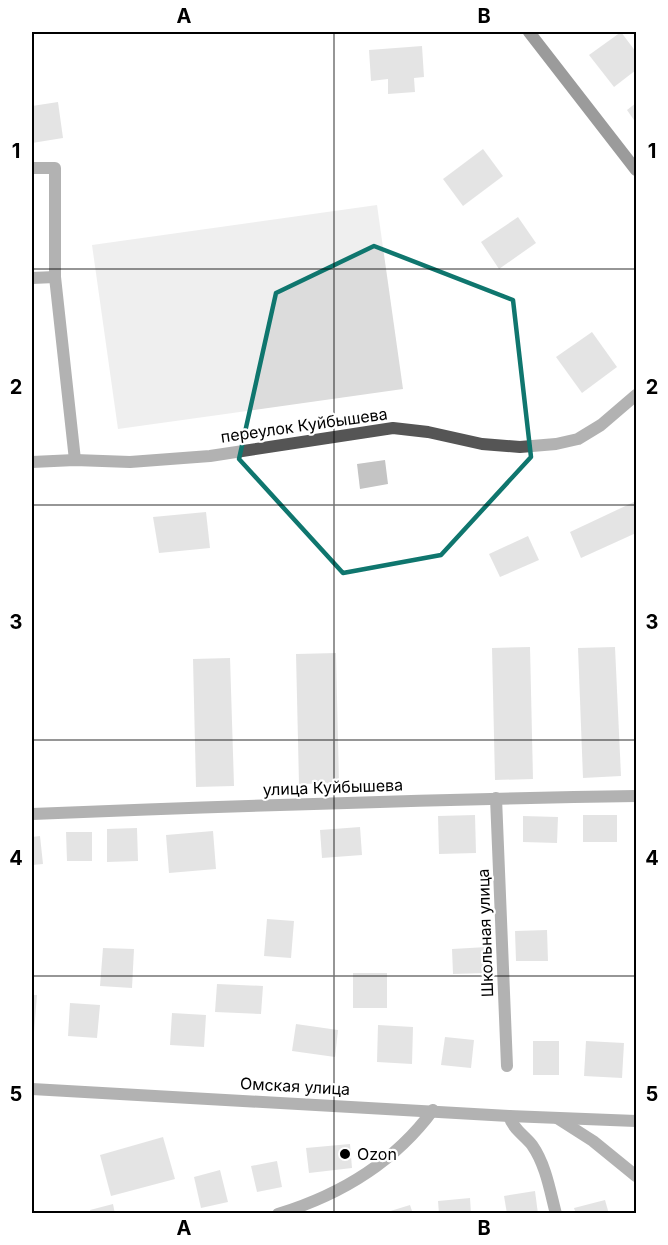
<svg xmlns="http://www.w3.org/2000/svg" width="668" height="1245" font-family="Inter,sans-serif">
<rect width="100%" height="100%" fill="#fff"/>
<polygon fill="#dcdcdc" points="377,205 403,389 118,429 92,245"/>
<g fill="#c4c4c4">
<polygon points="621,32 636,52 636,70 614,87 589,55"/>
<polygon points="422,46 424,77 414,78 415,92 388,94 388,79 371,81 369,50"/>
<polygon points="58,102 63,138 32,143 32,106"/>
<polygon points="636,103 636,123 627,110"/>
<polygon points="483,149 503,176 463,206 443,179"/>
<polygon points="518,217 536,243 499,269 481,242"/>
<polygon points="592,332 617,367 582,393 556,357"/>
<polygon points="385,460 388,484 360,489 357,464"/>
<polygon points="636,501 636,533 581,558 570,532"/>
<polygon points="206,512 210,548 159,553 153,517"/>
<polygon points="528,536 539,560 500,577 489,554"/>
<polygon points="530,647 533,779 495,780 492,648"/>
<polygon points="615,647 621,776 583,778 578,648"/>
<polygon points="336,653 339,783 299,784 296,654"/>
<polygon points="230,658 234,786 196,787 193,659"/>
<polygon points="475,815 476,853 439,854 438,816"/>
<rect x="583" y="815" width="34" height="27"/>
<polygon points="523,816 558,817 557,843 523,842"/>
<polygon points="360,827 362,855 322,858 320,830"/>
<polygon points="137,828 138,861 107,862 107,829"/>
<polygon points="213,831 216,869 169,873 166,835"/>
<polygon points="66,832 92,832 92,861 67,861"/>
<polygon points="40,836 43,864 32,865 32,837"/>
<polygon points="267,919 294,921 291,958 264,956"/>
<polygon points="547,930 548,961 516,961 515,931"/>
<polygon points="487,947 488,973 453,974 452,949"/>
<polygon points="103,948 134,949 132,988 100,986"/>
<rect x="353" y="973" width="34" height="35"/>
<polygon points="217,984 263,986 261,1014 215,1012"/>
<polygon points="32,995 37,995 34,1032 32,1032"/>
<polygon points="70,1003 100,1005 97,1038 68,1036"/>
<polygon points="172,1013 206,1015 204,1047 170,1045"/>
<polygon points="296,1024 338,1030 335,1057 292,1051"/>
<polygon points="378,1025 413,1027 412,1064 377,1062"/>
<polygon points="445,1037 474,1040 471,1068 441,1065"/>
<rect x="533" y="1041" width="26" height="34"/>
<polygon points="586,1041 624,1043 622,1078 584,1076"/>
<polygon points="163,1137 175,1179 111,1196 100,1155"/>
<polygon points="350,1144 352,1168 309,1173 306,1148"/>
<polygon points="277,1161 282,1187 257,1192 251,1166"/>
<polygon points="220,1170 228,1202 201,1208 194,1177"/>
<polygon points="535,1191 538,1214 507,1214 504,1196"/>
<polygon points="470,1198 471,1214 439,1214 438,1201"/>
<polygon points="605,1200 609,1214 576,1214 574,1208"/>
<polygon points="113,1204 115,1214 91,1214 90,1210"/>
<polygon points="410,1205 413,1214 384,1214 384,1213"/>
</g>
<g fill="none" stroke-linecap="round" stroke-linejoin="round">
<g stroke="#555" stroke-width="12">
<polyline points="32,168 55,168 55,277 75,460"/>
<polyline points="32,278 55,277"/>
<polyline points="32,462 75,460 130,462 210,456 393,428 428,432 482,444 520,447 556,444 578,439 601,425 636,395"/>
<polyline points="496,798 507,1066"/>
<path d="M32 814C233 806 435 799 636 796"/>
<path d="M509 1116C513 1129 524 1135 532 1145 546 1165 550 1191 556 1214"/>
<path d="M278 1214C340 1195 394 1163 433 1110"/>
</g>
<g stroke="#555" stroke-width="12">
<polyline points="32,1089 509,1116 636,1121"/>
<polyline points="557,1118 593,1141 636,1176"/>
</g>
<polyline stroke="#222" stroke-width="12" points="529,32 636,170"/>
</g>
<path d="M0 0H668V1245H0ZM374 246 513 300 531 457 441 555 343 573 239 459 276 293Z" fill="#fff" fill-opacity=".55" fill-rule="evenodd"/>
<path fill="none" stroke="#0f766e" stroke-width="4.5" stroke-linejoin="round" d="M374 246 513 300 531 457 441 555 343 573 239 459 276 293Z"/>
<path fill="none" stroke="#000" stroke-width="1.5" stroke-opacity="0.55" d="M334 32V1214M32 269H636M32 505H636M32 740H636M32 976H636"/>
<circle fill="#000" stroke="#fff" stroke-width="2" cx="345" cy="1154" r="6"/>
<g text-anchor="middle" stroke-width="4.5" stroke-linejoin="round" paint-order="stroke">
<g font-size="16" fill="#000" stroke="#fff">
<text transform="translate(304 425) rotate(-8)" y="6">переулок Куйбышева</text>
<text transform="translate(333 787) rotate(-2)" y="6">улица Куйбышева</text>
<text transform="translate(485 933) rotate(-92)" y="6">Школьная улица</text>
<text transform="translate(295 1086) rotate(3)" y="6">Омская улица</text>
</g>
<g font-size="16" fill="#000" stroke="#fff" text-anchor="start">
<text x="357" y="1160">Ozon</text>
</g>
</g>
<rect width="668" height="1245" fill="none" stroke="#ffffff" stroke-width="66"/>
<rect x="33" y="33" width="602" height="1179" fill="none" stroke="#000" stroke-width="2"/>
<g font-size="20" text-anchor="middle" font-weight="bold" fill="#000">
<text x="184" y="23">A</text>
<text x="484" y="23">B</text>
<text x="16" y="158">1</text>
<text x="652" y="158">1</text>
<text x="16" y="394">2</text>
<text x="652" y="394">2</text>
<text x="16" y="629">3</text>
<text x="652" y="629">3</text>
<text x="16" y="865">4</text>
<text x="652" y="865">4</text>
<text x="16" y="1101">5</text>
<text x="652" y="1101">5</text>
<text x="184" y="1235">A</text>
<text x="484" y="1235">B</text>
</g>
</svg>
